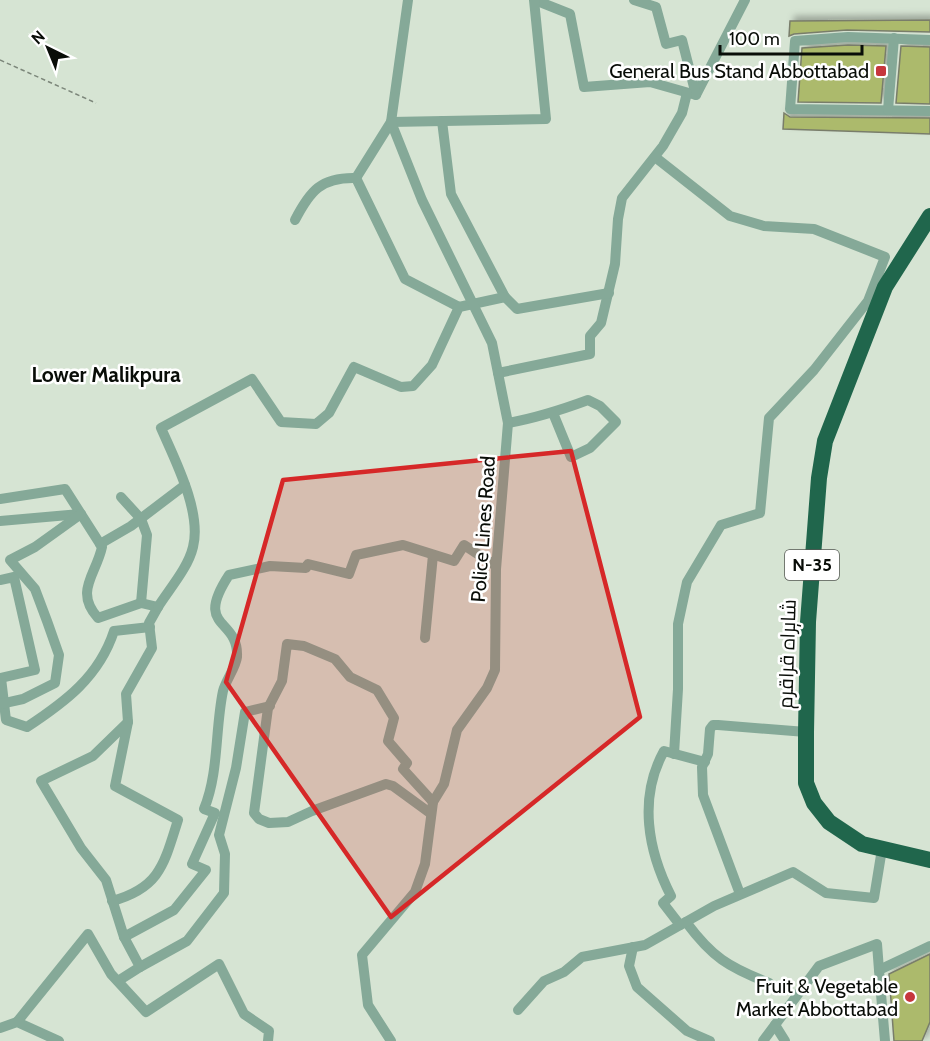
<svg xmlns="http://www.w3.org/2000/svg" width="930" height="1041" font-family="Cabin,Cairo,sans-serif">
<defs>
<filter id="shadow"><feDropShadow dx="4.5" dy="-4.5" stdDeviation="3" flood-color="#0004"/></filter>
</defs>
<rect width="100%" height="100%" fill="#d6e4d3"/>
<g fill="#acba6c" stroke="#797d6b" stroke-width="1.5" filter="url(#shadow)">
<polygon points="930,20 930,32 847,30 794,34 789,36 790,21"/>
<polygon points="848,45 886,46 881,103 798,102 802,48"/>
<polygon points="901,46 930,47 930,104 896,103"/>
<polygon points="784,113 790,117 930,118 930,134 783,129"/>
<polygon points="930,954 930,1022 922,1041 894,1041 889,974"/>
</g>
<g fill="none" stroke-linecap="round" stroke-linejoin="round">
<polyline stroke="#7c867a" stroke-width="1.5" stroke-dasharray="4.5 3" stroke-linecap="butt" points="0,60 96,103"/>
<g stroke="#85a998" stroke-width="10">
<polyline points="535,0 570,14 584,87 650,82 696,95 745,0"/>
<polyline points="634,0 656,7 666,44 682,40 696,95"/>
<polyline points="930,40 848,37 795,41 790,109 930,111"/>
<polyline points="888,110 894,38"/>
<polyline points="442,121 451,194 505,297"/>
<polyline points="655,157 730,216 764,226 814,229 885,257 868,301 814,370 769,418 760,513 721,525 687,582 678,624 678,689 674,754"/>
<polyline points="356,178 391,122 546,119 534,0"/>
<polyline points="356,178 405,279 459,307"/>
<path d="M295 220C310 191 321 177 356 178"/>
<polyline points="498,373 590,354 590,336 601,323 615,264 618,219 622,198 663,146 682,113 687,93"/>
<path d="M508 423C536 418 561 410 588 400L600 406 616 422 590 448 571 457 553 413"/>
<polyline points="121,497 141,519 147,535 141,603"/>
<path d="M0 499 65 489 102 547C96 575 74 591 98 618L141 603 158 607 149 623 152 648 126 694 128 722 115 786 178 820C164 864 160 888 112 901"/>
<polyline points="0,521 80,514"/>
<polyline points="100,544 131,526 185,485"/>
<path d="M0 580 14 577 35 670 1 678 6 720 27 727C65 702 99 677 114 631L150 627"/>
<path d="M158 607C170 588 188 568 193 547 202 512 175 460 161 428L252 379 281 422 316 424 329 413 354 367 401 387 413 386 432 365 459 307 505 297 517 309 609 293"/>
<polyline points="425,638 433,555"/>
<polyline points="0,704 23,699 55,683 59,655 47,621 35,589 10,560 35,547 81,514"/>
<polyline points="430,813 393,786 386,784 312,811 288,822 269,823 259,819 254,813 268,708 282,681 287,644 304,646 335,659 350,677 377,690 394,718 388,741 407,763 403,769 433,802"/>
<polyline points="740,894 703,795 702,767 708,754 710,729 713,725 718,725 806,732"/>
<path d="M686 922C712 957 728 967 769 983"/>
<path d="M680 925 663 903 671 896C648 851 638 798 664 751L705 762"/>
<path d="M124 937 174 910 206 870 192 864 215 813 204 809C219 773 215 729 223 691 226 680 236 667 237 657 239 617 193 630 229 575L270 566 306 568 308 564 349 574 356 555 403 545 454 561 464 545 496 566"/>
<polyline points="633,947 629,966 637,987 687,1031 710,1041"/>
<polyline points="140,967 187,941 224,893 225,854 219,835 236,768 245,712 270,706"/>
<polyline points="118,981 140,967 124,937 106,880 81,848 41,781 93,756 128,722"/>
<polyline points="518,1010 544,981 564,972 582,957 645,945 714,906 793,872 826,893 874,898 882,849"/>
<polyline points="17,1022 88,934 111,974 146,1012 219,964 244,1014 269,1031 268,1041"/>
<polyline points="775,1025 785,1041"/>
<polyline points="0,1028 17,1022 59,1041"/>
<polyline points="391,1041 368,1005 362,955 415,892 425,864 433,802 444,784 457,730 487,688 495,670 496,569 508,423 492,343 422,200 391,122 408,0"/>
<polyline points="763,1041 819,966 877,944 879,970"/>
<polyline points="885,1041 879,970 930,946"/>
</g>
<polyline stroke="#20664c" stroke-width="16" points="930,216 885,287 825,441 819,478 808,622 806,732 806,783 814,803 829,822 862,844 930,860"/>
</g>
<path fill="#d62828" fill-opacity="0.2" stroke="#d62828" stroke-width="4.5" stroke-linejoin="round" d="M571 451 640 717 391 917 226 682 283 480Z"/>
<g fill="#c6373d" stroke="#fff" stroke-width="2">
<rect x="875" y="65" width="12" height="12" rx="3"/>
<circle cx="910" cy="997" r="6"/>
</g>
<g text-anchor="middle" stroke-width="5" stroke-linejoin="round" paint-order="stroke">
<rect fill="#fff" stroke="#535652" stroke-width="1.5" x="785" y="550" width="54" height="30" rx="4.5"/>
<g font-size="18" font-weight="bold" fill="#090d08">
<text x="812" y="571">N-35</text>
</g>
<g font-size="20" fill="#090d08" stroke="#fff" text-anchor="end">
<text x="869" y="78">General Bus Stand Abbottabad</text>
<text x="898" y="993">Fruit &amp; Vegetable<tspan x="898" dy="23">Market Abbottabad</tspan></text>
</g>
<g font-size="20" fill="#090d08" stroke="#fff">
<text transform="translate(483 529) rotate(-86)" y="7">Police Lines Road</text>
<text transform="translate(787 654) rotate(-88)" y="7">شاہراہ قراقرم</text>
</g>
<g font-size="21" font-weight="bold" fill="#090d08" stroke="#fff">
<text x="106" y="382">Lower Malikpura</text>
</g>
</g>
<g transform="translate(48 48) rotate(317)" stroke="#ffffff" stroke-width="4.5" paint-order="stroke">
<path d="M0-4.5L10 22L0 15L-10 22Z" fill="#090d08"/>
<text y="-9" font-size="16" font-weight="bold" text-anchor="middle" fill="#090d08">N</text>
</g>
<path d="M720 45v9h142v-9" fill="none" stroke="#090d08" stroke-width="3"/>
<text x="729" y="45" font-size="18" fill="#090d08" stroke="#ffffff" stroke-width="4.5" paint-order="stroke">100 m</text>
</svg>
